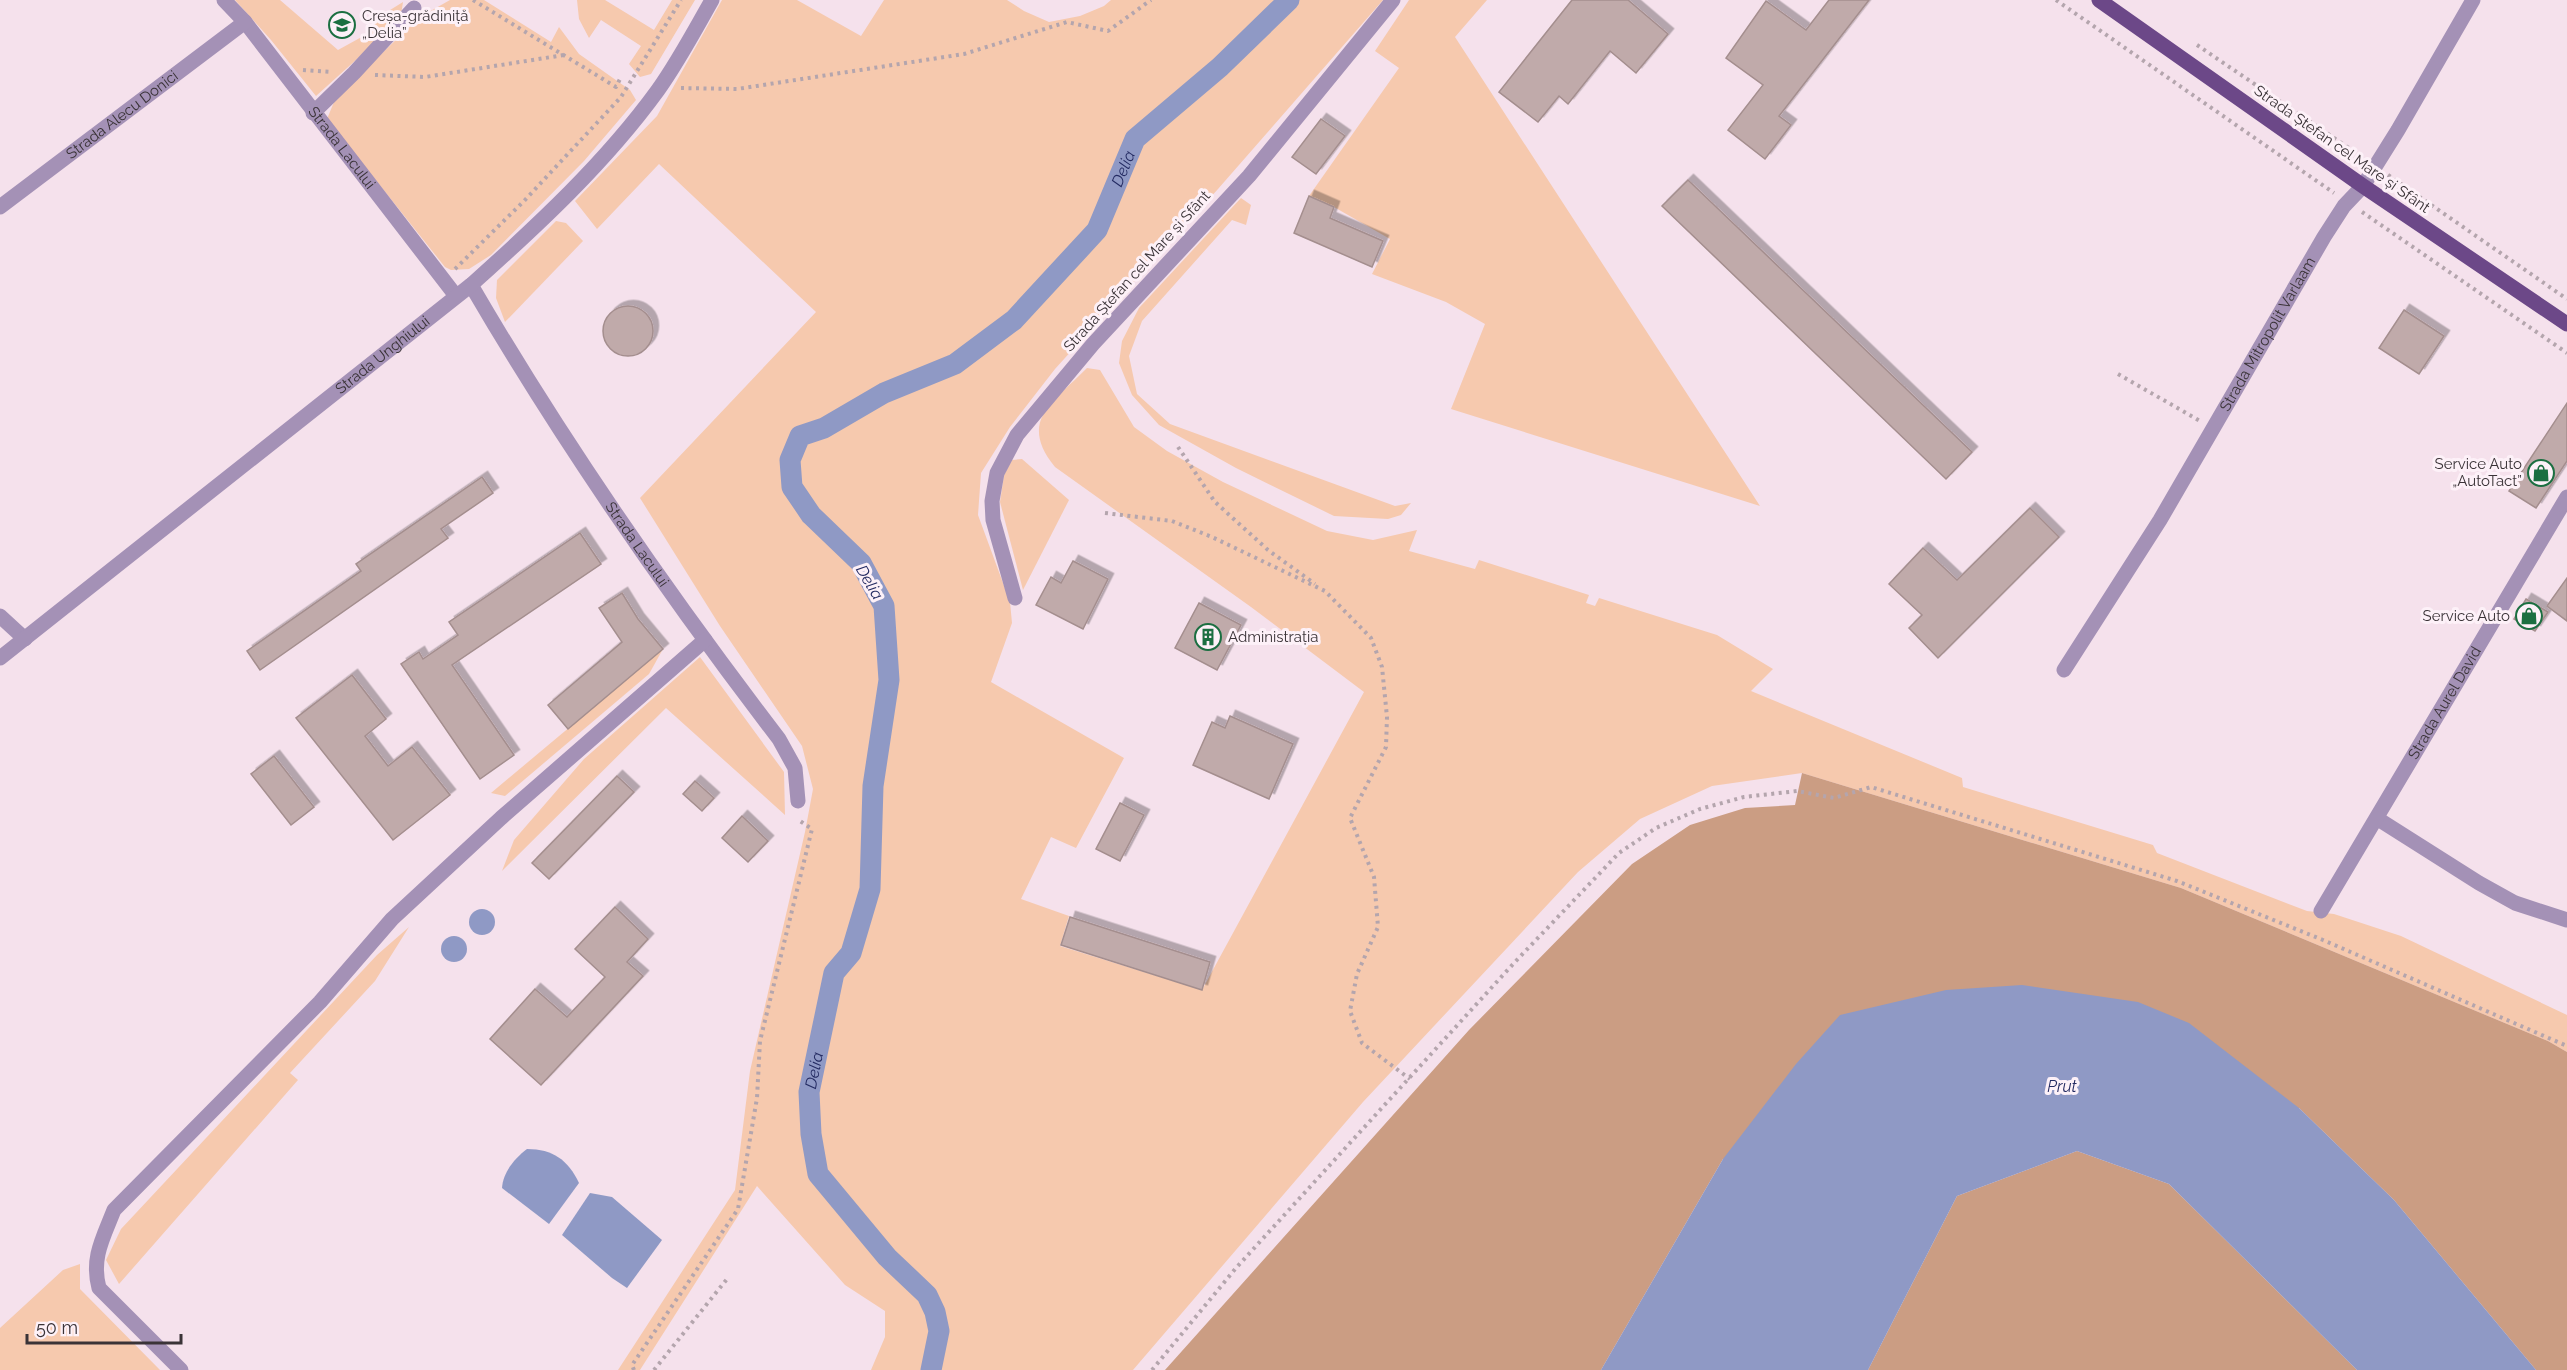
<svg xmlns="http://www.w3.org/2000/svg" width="2567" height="1370" font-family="Raleway,sans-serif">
<defs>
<filter id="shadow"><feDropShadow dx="5.5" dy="-5.5" stdDeviation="0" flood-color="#0004"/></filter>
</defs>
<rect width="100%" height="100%" fill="#f5e1ec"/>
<g fill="#f6c9ae">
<polygon points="235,0 280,0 338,50 367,34 382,15 403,2 401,15 357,59 316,96 271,40"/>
<polygon points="450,0 484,0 551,42 559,27 579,54 630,90 636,100 584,161 491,255 469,269 451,270 445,267 327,119 336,97 420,17"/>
<polygon points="577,0 605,0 654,30 672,0 695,0 651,74 640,77 629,64 641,46 601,20 589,38 579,19"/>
<path d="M722 0H797L861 36 884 0H1007L1024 11 1049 22 1080 16 1104 6 1111 0H1383L1218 189 1055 369 1010 427 981 473 978 515 1010 602 1012 623 991 682 1124 758 1076 848 1051 837 1021 899 1069 916 1060 946 1202 990 1364 692 1251 607 1055 467C1017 420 1054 402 1087 368L1100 370 1134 427 1167 451 1223 482 1327 531 1373 540 1417 530 1409 551 1475 569 1479 560 1589 595 1586 603 1595 606 1599 598 1717 635 1773 669 1751 691 1962 778 1963 787 2153 845 2157 853 2307 911 2334 914 2401 936 2567 1015V1052L2548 1041 2181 888 1802 773 1712 786 1640 819 1578 872 1363 1102 1133 1370H871L885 1337V1311L845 1285 757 1186 640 1370H618L735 1190 750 1071 805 832 813 789 802 746 720 626 640 498 816 312 659 164 597 229 575 201 657 116Z"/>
<polygon points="1409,0 1487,0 1455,37 1760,506 1451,409 1485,324 1446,302 1372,274 1390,239 1334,207 1309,196 1399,68 1375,51"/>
<polygon points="1241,198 1251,205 1246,225 1232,220 1142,321 1129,356 1137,394 1170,424 1395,506 1411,503 1401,515 1388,519 1334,516 1236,468 1159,425 1132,395 1119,363 1122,341 1139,308"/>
<polygon points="556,221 566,223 583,241 505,322 496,298 497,280"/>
<polygon points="1022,459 1069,500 1023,590 1000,502 1004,475 1012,460"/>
<polygon points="663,649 649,674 505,796 491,793"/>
<polygon points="700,657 784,772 785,815 666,708 502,871 514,840 584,759"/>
<polygon points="409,927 375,981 290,1073 298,1080 119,1284 106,1260 121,1229 377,955"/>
<polygon points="80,1264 80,1289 160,1370 0,1370 0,1328 63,1270"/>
</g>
<g fill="#cb9d83">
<polygon points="1802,773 2181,888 2548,1041 2567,1052 2567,1370 2536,1370 2394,1200 2299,1108 1723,1159 1601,1370 1165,1370 1469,1030 1632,864 1690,825 1745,808 1795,805"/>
<polygon points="2077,1151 2169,1184 2357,1370 1868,1370 1957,1196"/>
</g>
<g fill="#8f99c5">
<circle cx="482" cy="922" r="13"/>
<circle cx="454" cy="949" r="13"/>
<polygon points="2022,985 2138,1002 2189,1023 2299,1108 2394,1200 2536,1370 2357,1370 2169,1184 2077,1151 1957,1196 1868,1370 1601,1370 1723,1159 1796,1064 1840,1015 1946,990"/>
<path d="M527 1149C553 1149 568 1160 579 1183L549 1224 502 1188C503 1172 515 1158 527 1149Z"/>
<polygon points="590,1193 612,1197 662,1240 627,1288 612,1278 562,1235"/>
</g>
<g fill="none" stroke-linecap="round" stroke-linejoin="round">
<path stroke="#8f99c5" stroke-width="21" id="s1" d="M931 1370 939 1331 935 1312 927 1295 887 1257 818 1174 811 1134 809 1092 834 973 851 953 870 889 873 786 889 680 884 606 861 563 811 515 792 487 790 460 800 436 824 428 884 393 955 364 1014 320 1097 230 1135 139 1220 67 1289 0"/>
</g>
<g fill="#c0aaaa" stroke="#a48e8e" stroke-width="1.5" filter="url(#shadow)">
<polygon points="1572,0 1628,0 1668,34 1636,73 1610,51 1568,104 1559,96 1538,122 1499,92"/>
<polygon points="1829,0 1869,0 1779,116 1791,125 1765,159 1728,130 1763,85 1726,58 1766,1 1806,30"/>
<polygon points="1321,119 1345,136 1316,174 1292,157"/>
<polygon points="1688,180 1972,452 1946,479 1662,206"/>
<polygon points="1309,196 1334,207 1330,218 1383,241 1372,267 1294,233"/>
<circle cx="628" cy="331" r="25"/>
<polygon points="2404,310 2444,336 2419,374 2379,348"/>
<polygon points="2567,403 2567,461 2536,508 2509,491"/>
<polygon points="482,477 493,493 441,529 448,538 260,670 247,651 361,571 356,564"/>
<polygon points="2030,508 2059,537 1938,658 1909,628 1922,615 1889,584 1923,548 1957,580"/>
<polygon points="580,533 601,564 452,665 514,755 480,779 401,664 419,652 423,659 458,635 449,622"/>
<polygon points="1073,561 1108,579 1083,629 1036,605 1051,577 1061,583"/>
<polygon points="2567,578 2567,621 2547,606"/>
<polygon points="622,593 638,619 663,649 568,729 548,705 622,642 599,608"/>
<polygon points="2526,599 2548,612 2535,631 2514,619"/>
<polygon points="1199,603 1241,625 1217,670 1175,648"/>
<polygon points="352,675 386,719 365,736 388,766 412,747 450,795 393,840 296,718"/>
<polygon points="1230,716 1293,744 1269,799 1193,765 1212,722 1225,728"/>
<polygon points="274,756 314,807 291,825 251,774"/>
<polygon points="617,776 634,792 549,879 532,863"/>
<polygon points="695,781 714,798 702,811 683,794"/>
<polygon points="1120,803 1144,815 1120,861 1096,849"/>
<polygon points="742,816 768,841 748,862 722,838"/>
<polygon points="615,907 648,939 627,962 643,976 541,1085 490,1039 535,989 567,1017 605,977 575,949"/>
<polygon points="1070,917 1210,962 1202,990 1061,945"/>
</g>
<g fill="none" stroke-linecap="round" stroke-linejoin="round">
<g stroke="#b4a5ad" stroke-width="4" stroke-dasharray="3 4.5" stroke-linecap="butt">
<polyline points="473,0 616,87 621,77"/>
<polyline points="2056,0 2334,193"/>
<polyline points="2197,45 2362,157"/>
<polyline points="303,70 331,72"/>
<polyline points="375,75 425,77 564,55"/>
<polyline points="681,88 737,89 964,54 1067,22 1108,31 1151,0"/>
<polyline points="2388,175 2567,299"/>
<polyline points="2362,212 2567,353"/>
<polyline points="455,269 524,201 621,97 681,0"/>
<polyline points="2118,374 2200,421"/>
<polyline points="1178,447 1215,502 1268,550 1315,584"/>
<polyline points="1105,513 1172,521 1212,537 1325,591 1371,638 1382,667 1387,717 1386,747 1350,818 1374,877 1378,927 1357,974 1350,1011 1362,1043 1410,1079"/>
<polyline points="634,1370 632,1365 738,1209 757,1098 760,1041 812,829 797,819"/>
<polyline points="654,1370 727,1279"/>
<polyline points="1152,1370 1236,1268 1514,963 1619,853 1656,828 1700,809 1744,797 1797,791 1834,798 1871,787 2177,881 2323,940 2567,1046"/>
</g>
<g stroke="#a491b6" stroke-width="15">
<path id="s2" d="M224 0 245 22 456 296"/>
<polyline points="313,113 354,73 414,8"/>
<path id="s3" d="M0 207 245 22"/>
<path id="s4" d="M471 285C563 443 668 594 779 739L795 768 798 801"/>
<polyline points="1015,598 993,520 992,501 997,473 1017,435 1093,344 1249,176 1393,0"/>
<polyline points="0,616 25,639"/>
<path id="s5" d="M0 658 471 285C538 225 605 163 658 90 678 62 695 30 712 0"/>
<path id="s6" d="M2064 670 2160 520 2324 237 2344 206 2363 186 2398 130 2473 0"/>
<polyline points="2378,819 2479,883 2515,903 2567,920"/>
<path id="s7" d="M2321 911 2567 497"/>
<path d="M181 1370 99 1288C91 1258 103 1238 114 1210L320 1002 392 919 501 818 705 640"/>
</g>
<polyline stroke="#6c4888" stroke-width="15" points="2099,0 2363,186 2567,324"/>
</g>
<defs>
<symbol id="school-ring" viewBox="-11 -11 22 22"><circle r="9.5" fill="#fdf1f8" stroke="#1b6f41" stroke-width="1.5"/><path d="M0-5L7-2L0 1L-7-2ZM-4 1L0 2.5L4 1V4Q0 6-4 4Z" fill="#1b6f41"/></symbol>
<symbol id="shop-ring" viewBox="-11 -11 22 22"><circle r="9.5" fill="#fdf1f8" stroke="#1b6f41" stroke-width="1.5"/><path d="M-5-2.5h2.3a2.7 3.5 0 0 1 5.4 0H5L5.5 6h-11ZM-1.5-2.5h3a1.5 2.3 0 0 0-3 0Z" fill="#1b6f41"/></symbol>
<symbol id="building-ring" viewBox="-11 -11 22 22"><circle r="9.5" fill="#fdf1f8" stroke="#1b6f41" stroke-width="1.5"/><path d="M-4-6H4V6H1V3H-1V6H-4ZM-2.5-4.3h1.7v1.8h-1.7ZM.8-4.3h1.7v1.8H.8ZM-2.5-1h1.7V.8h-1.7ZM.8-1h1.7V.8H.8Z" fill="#1b6f41"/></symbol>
</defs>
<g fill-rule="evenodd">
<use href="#school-ring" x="327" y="10" width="30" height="30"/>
<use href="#shop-ring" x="2526" y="458" width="30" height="30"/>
<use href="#shop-ring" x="2514" y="601" width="30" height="30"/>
<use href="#building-ring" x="1193" y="622" width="30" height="30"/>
</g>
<g text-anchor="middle" stroke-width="6" stroke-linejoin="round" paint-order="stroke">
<g font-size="15" fill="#3a3337" stroke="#fdf1f8" text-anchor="start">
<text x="362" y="21">Creșa-grădiniță<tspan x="362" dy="17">„Delia”</tspan></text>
<text x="2522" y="469" text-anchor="end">Service Auto<tspan x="2522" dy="17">„AutoTact”</tspan></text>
<text x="2510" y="621" text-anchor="end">Service Auto</text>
<text x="1228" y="642">Administrația</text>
</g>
<g font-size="15" fill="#3a3337" stroke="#fdf1f8">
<text dy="5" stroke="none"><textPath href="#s3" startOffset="153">Strada Alecu Donici</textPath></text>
<text dy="5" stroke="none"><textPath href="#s2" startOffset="189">Strada Lacului</textPath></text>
<text transform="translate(2342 149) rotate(35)" y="5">Strada Ștefan cel Mare și Sfânt</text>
<text transform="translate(1137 271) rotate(-48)" y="5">Strada Ștefan cel Mare și Sfânt</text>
<text dy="5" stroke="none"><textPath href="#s6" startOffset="393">Strada Mitropolit Varlaam</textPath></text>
<text dy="5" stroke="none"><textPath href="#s5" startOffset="488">Strada Unghiului</textPath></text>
<text dy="5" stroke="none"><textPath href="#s4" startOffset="308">Strada Lacului</textPath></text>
<text dy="5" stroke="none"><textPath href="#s7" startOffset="242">Strada Aurel David</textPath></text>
</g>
<g font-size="16" font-style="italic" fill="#242b62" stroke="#fdf1f8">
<text dy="6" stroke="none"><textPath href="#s1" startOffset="1462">Delia</textPath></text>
<text transform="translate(870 582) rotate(59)" y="6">Delia</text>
<text dy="6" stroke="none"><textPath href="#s1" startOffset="346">Delia</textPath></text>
<text x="2062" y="1092">Prut</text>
</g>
</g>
<path d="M27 1334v9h154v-9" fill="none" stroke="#3a3337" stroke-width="3"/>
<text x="36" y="1334" font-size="18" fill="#3a3337" stroke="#fdf1f8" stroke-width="4.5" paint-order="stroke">50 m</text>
</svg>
